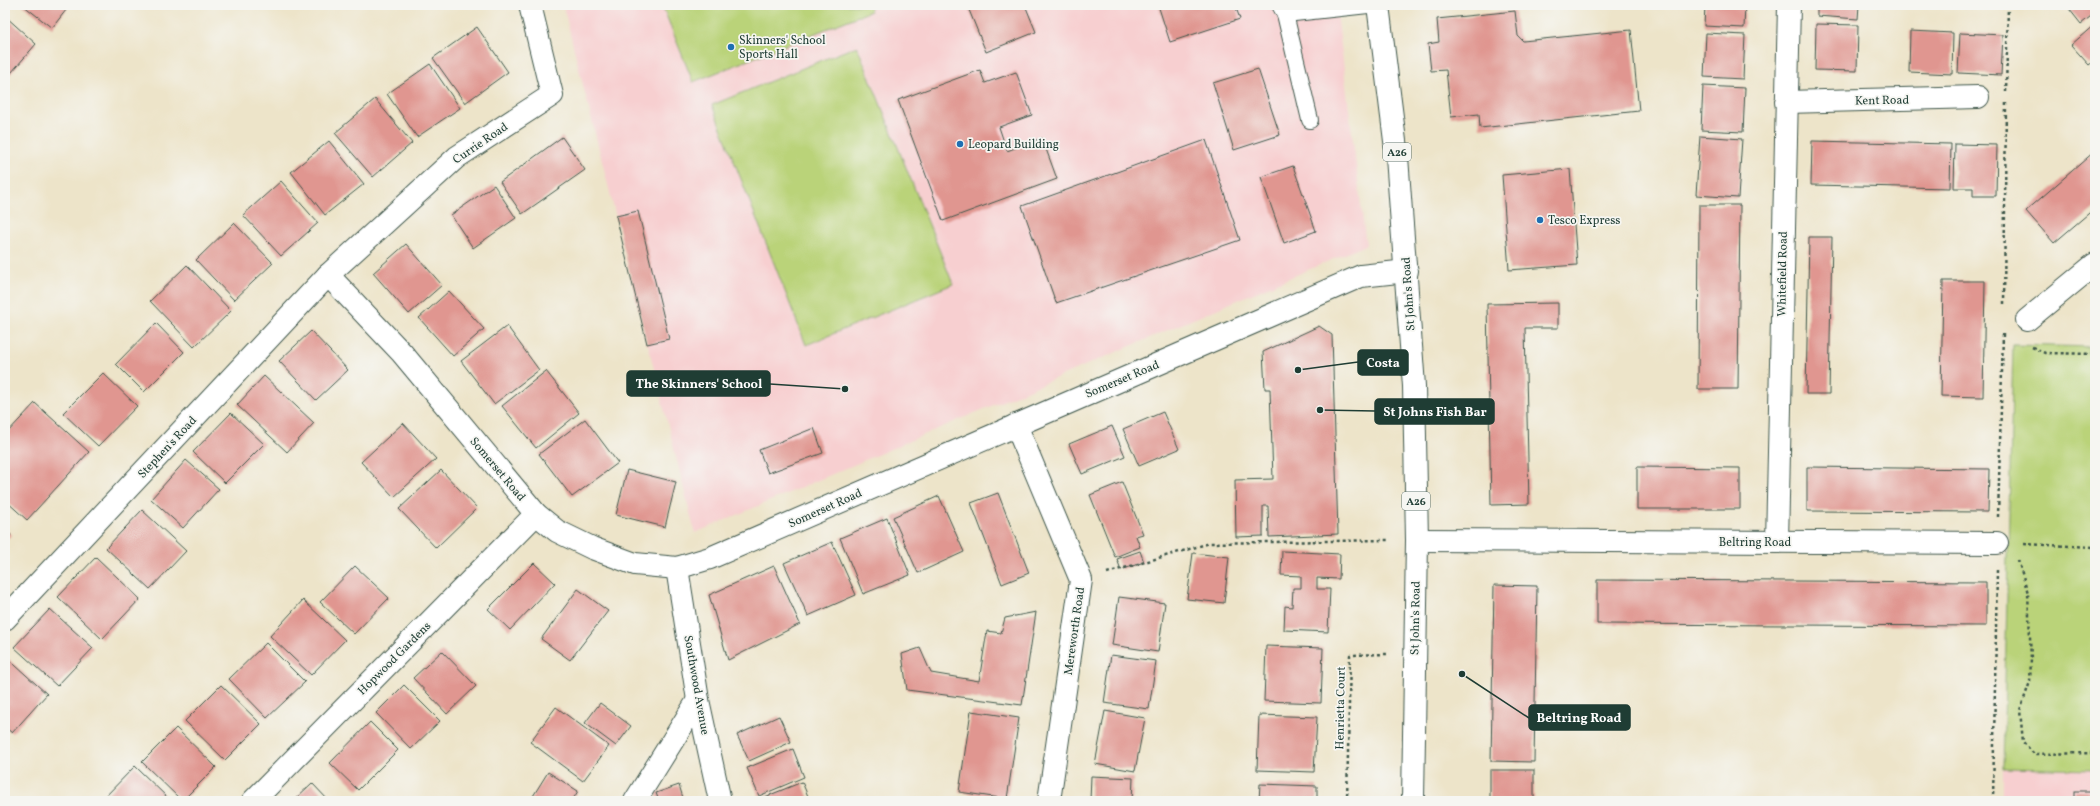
<svg xmlns="http://www.w3.org/2000/svg" width="2100" height="806" font-family="Vollkorn,serif">
<rect width="100%" height="100%" fill="#f6f6f2"/>
<filter id="ink" filterUnits="userSpaceOnUse"><feTurbulence type="fractalNoise" baseFrequency=".025" numOctaves="2"/><feDisplacementMap in="SourceGraphic" scale="8" xChannelSelector="R" yChannelSelector="G"/><feConvolveMatrix kernelMatrix="1 2 1 2 8 2 1 2 1" color-interpolation-filters="sRGB"/></filter>
<filter id="wash" filterUnits="userSpaceOnUse"><feTurbulence type="fractalNoise" baseFrequency=".012" numOctaves="4" result="noise"/><feDisplacementMap in="SourceGraphic" scale="16" xChannelSelector="R" yChannelSelector="G"/><feGaussianBlur stdDeviation="0.9" result="paint"/><feColorMatrix in="noise" values="0 0 0 0 0 0 0 0 0 0 0 0 0 0 0 0 0 1.4 0 .05"/><feComposite in="paint" operator="in"/></filter>
<g filter="url(#wash)">
<rect width="100%" height="100%" fill="#ede4c9"/>
<g fill="#f7cfd0">
<polygon points="563,5 1336,5 1366,245 695,533"/>
<polygon points="2003,768 2095,770 2095,801 2003,801"/>
</g>
<g fill="#bad379" stroke="#6c8856">
<polygon points="662,5 869,5 871,11 693,82"/>
<polygon points="857,46 953,284 806,345 712,105"/>
<polygon points="2013,345 2095,347 2095,770 2003,768"/>
</g>
<g id="blocks">
<g fill="#e09690">
<polygon points="23,5 70,5 52,28"/>
<polygon points="967,5 1025,5 1036,32 986,52"/>
<polygon points="1158,5 1235,5 1240,19 1170,42"/>
<polygon points="1705,5 1745,5 1744,28 1704,26"/>
<polygon points="1817,5 1859,5 1858,19 1817,16"/>
<polygon points="2066,5 2095,5 2095,13 2081,24"/>
<polygon points="1515,11 1518,36 1523,41 1631,30 1639,111 1480,128 1479,114 1451,117 1446,70 1431,71 1428,44 1439,42 1437,19"/>
<polygon points="5,16 36,44 5,80"/>
<polygon points="1816,24 1858,25 1857,71 1815,70"/>
<polygon points="2095,24 2095,60 2089,65 2071,45"/>
<polygon points="477,27 508,72 465,103 433,58"/>
<polygon points="1910,31 1953,33 1952,74 1909,72"/>
<polygon points="1706,33 1745,35 1743,79 1704,77"/>
<polygon points="1960,33 2003,35 2001,75 1958,73"/>
<polygon points="430,64 460,108 417,137 387,94"/>
<polygon points="1258,69 1280,135 1234,150 1213,83"/>
<polygon points="980,70 985,83 1016,72 1032,115 999,127 1007,151 1042,138 1057,179 943,221 898,100"/>
<polygon points="1703,86 1745,88 1743,132 1701,130"/>
<polygon points="375,99 412,143 373,177 335,133"/>
<polygon points="1700,136 1742,139 1738,198 1696,195"/>
<polygon points="562,137 585,170 522,214 500,182"/>
<polygon points="1206,140 1240,240 1056,303 1022,206"/>
<polygon points="329,141 364,184 325,215 291,172"/>
<polygon points="1812,141 1951,144 1950,188 1811,185"/>
<polygon points="1955,144 1997,145 1996,196 1973,196 1973,188 1954,188"/>
<polygon points="2095,151 2095,208 2054,243 2026,211"/>
<polygon points="1293,166 1316,231 1284,243 1261,177"/>
<polygon points="1570,169 1577,265 1509,270 1502,175"/>
<polygon points="281,181 318,223 281,256 243,215"/>
<polygon points="494,185 516,218 473,248 451,215"/>
<polygon points="1699,205 1740,205 1738,389 1698,389"/>
<polygon points="638,211 669,339 647,344 616,216"/>
<polygon points="234,223 273,263 234,300 196,260"/>
<polygon points="1809,237 1832,237 1829,394 1806,394"/>
<polygon points="406,244 442,285 409,314 373,273"/>
<polygon points="187,265 231,311 194,347 150,301"/>
<polygon points="1943,281 1985,281 1983,397 1941,396"/>
<polygon points="449,291 484,329 453,356 419,318"/>
<polygon points="1558,303 1558,328 1525,328 1529,504 1491,505 1487,304"/>
<polygon points="156,323 184,352 144,392 116,364"/>
<polygon points="507,326 539,370 494,404 461,361"/>
<polygon points="1319,326 1332,335 1338,534 1269,537 1268,506 1263,506 1263,536 1236,537 1235,480 1273,479 1270,389 1265,389 1263,352"/>
<polygon points="311,331 348,370 316,400 279,361"/>
<polygon points="546,371 579,413 536,448 502,406"/>
<polygon points="103,373 137,406 98,446 63,413"/>
<polygon points="264,376 314,423 287,452 237,405"/>
<polygon points="35,403 89,452 27,520 5,500 5,435"/>
<polygon points="1163,412 1179,449 1139,466 1123,429"/>
<polygon points="231,413 264,444 225,483 193,452"/>
<polygon points="585,419 618,463 572,497 539,454"/>
<polygon points="403,423 436,459 394,497 361,462"/>
<polygon points="1112,426 1125,456 1082,474 1069,444"/>
<polygon points="814,428 823,453 768,473 759,450"/>
<polygon points="186,460 219,489 183,528 151,499"/>
<polygon points="1637,467 1740,468 1740,509 1637,509"/>
<polygon points="1807,467 1989,469 1988,512 1807,511"/>
<polygon points="441,470 477,508 436,548 399,509"/>
<polygon points="627,470 676,482 665,527 616,515"/>
<polygon points="1122,482 1143,534 1136,536 1140,547 1115,557 1090,495"/>
<polygon points="998,493 1029,573 1002,584 971,503"/>
<polygon points="939,496 964,552 918,573 893,517"/>
<polygon points="142,510 186,551 150,589 106,548"/>
<polygon points="887,518 910,575 863,594 840,538"/>
<polygon points="5,529 11,535 5,541"/>
<polygon points="832,542 856,595 808,616 784,563"/>
<polygon points="1140,551 1144,562 1121,570 1117,559"/>
<polygon points="1282,551 1340,554 1339,579 1317,578 1317,589 1330,589 1328,632 1284,630 1285,606 1292,607 1293,588 1301,588 1301,576 1281,575"/>
<polygon points="1193,553 1229,557 1224,603 1187,599"/>
<polygon points="96,557 140,599 102,639 58,597"/>
<polygon points="534,563 555,583 510,630 488,609"/>
<polygon points="355,566 389,598 354,634 320,602"/>
<polygon points="774,566 800,624 728,660 709,595"/>
<polygon points="1597,580 1986,582 1986,626 1597,624"/>
<polygon points="1494,585 1537,586 1534,762 1491,761"/>
<polygon points="578,589 608,611 570,660 541,639"/>
<polygon points="1119,597 1165,603 1158,652 1112,645"/>
<polygon points="303,600 345,640 311,675 270,636"/>
<polygon points="50,609 93,648 57,686 14,647"/>
<polygon points="1036,612 1022,705 907,690 902,654 920,648 931,673 979,681 987,631 1001,633 1005,618"/>
<polygon points="266,643 305,682 267,718 229,679"/>
<polygon points="1266,646 1323,648 1321,703 1264,701"/>
<polygon points="442,651 476,686 447,714 413,678"/>
<polygon points="1111,655 1156,661 1149,709 1104,703"/>
<polygon points="5,656 47,694 12,733 5,727"/>
<polygon points="221,685 261,724 225,760 185,721"/>
<polygon points="404,685 440,721 411,749 376,713"/>
<polygon points="600,703 631,726 616,746 585,723"/>
<polygon points="556,707 609,746 583,781 530,742"/>
<polygon points="971,711 1019,718 1007,799 959,792"/>
<polygon points="1105,711 1145,718 1135,771 1095,764"/>
<polygon points="1259,715 1317,717 1314,772 1257,770"/>
<polygon points="779,716 791,742 749,761 737,735"/>
<polygon points="370,722 398,750 358,790 330,763"/>
<polygon points="176,728 216,767 182,801 142,762"/>
<polygon points="793,749 804,777 759,796 747,768"/>
<polygon points="135,766 171,801 101,801"/>
<rect x="1490" y="770" width="44" height="31"/>
<polygon points="548,772 578,791 572,801 530,801"/>
<polygon points="1091,776 1133,778 1132,801 1090,801"/>
<polygon points="802,782 810,801 755,801"/>
<polygon points="312,783 329,801 293,801"/>
<polygon points="1260,784 1317,786 1317,801 1259,801"/>
<polygon points="679,785 684,801 659,801 656,793"/>
<rect x="2074" y="791" width="21" height="10"/>
</g>
</g>
</g>
<g filter="url(#ink)">
<use href="#blocks" fill-opacity="0" stroke="#3e564a" stroke-width="1"/>
<g fill="none" stroke-linecap="round" stroke-linejoin="round">
<defs>
<g id="service">
<polyline points="1280,5 1285,14 1368,5"/>
<polyline points="1285,14 1310,120"/>
</g>
<g id="minor">
<polyline points="1786,102 1978,97"/>
<polyline points="328,275 402,353 536,514 557,531 592,548 635,564 677,568 710,558 1361,276 1407,271"/>
<polyline points="2027,320 2095,264"/>
<polyline points="1016,425 1081,580 1049,801"/>
<polyline points="1417,540 1997,543"/>
<polyline points="1777,542 1789,5"/>
<polyline points="677,568 698,700 720,801"/>
<polyline points="5,619 328,275 457,157 552,95 530,5"/>
<polyline points="253,801 536,514"/>
<polyline points="635,801 698,700"/>
</g>
<polyline id="trunk" points="1378,5 1397,157 1414,386 1417,540 1413,801"/>
</defs>
<use href="#service" stroke="#3e564a" stroke-width="18"/>
<use href="#minor" stroke="#3e564a" stroke-width="24"/>
<use href="#trunk" stroke="#3e564a" stroke-width="24"/>
<g stroke="#3e564a" stroke-width="2.5" stroke-dasharray="3 3" stroke-linecap="butt">
<polyline points="2006,92 2008,5"/>
<polyline points="2004,304 2006,101"/>
<polyline points="2032,347 2045,353 2095,354"/>
<polyline points="1998,517 2003,334"/>
<polyline points="2024,544 2095,547"/>
<polyline points="2018,560 2028,593 2031,659 2030,682 2020,710 2023,742 2034,754 2095,753"/>
<polyline points="1107,573 1210,543 1389,540"/>
<polyline points="1347,801 1350,655 1387,654"/>
<polyline points="1993,801 1997,570"/>
</g>
<use href="#service" stroke="#fff" stroke-width="16"/>
<use href="#minor" stroke="#fff" stroke-width="22"/>
<use href="#trunk" stroke="#fff" stroke-width="22"/>
</g>
</g>
<g fill="#1f6fb2" stroke="#f6f6f2" stroke-width="1.5">
<circle cx="731" cy="47" r="4"/>
<circle cx="960" cy="144" r="4"/>
<circle cx="1540" cy="220" r="4"/>
</g>
<g text-anchor="middle" stroke-width="3.5" stroke-linejoin="round" paint-order="stroke">
<g fill="#f6f6f2" stroke="#60746d" stroke-width="1">
<rect x="1383" y="143" width="28" height="18" rx="3"/>
<rect x="1402" y="492" width="28" height="18" rx="3"/>
</g>
<g font-size="11" font-weight="bold" fill="#1f3d34">
<text x="1397" y="156">A26</text>
<text x="1416" y="505">A26</text>
</g>
<g font-size="12" fill="#1f3d34" stroke="#f6f6f2" text-anchor="start">
<text x="739" y="44">Skinners' School<tspan x="739" dy="14">Sports Hall</tspan></text>
<text x="968" y="148">Leopard Building</text>
<text x="1548" y="224">Tesco Express</text>
</g>
<g font-size="12" fill="#1f3d34" stroke="#f6f6f2">
<text transform="translate(1882 100) rotate(-1)" y="4">Kent Road</text>
<text transform="translate(480 143) rotate(-34)" y="4">Currie Road</text>
<text transform="translate(1782 274) rotate(-89)" y="4">Whitefield Road</text>
<text transform="translate(1408 294) rotate(-94)" y="4">St John's Road</text>
<text transform="translate(1122 379) rotate(-23)" y="4">Somerset Road</text>
<text transform="translate(167 447) rotate(-47)" y="4">Stephen's Road</text>
<text transform="translate(498 469) rotate(50)" y="4">Somerset Road</text>
<text transform="translate(825 508) rotate(-24)" y="4">Somerset Road</text>
<text x="1755" y="546">Beltring Road</text>
<text transform="translate(1415 618) rotate(-89)" y="4">St John's Road</text>
<text transform="translate(1074 631) rotate(-82)" y="4">Mereworth Road</text>
<text transform="translate(394 658) rotate(-45)" y="4">Hopwood Gardens</text>
<text transform="translate(697 685) rotate(80)" y="4">Southwood Avenue</text>
<text transform="translate(1340 708) rotate(-89)" y="4">Henrietta Court</text>
</g>
</g>
<path fill="none" stroke="#1f3d34" stroke-width="1.5" d="M1298 370L1358 362M845 389L770 384M1320 410L1375 411M1462 674L1529 718"/>
<g fill="#1f3d34" stroke="#f6f6f2" stroke-width="1.5">
<circle cx="1298" cy="370" r="4"/>
<circle cx="845" cy="389" r="4"/>
<circle cx="1320" cy="410" r="4"/>
<circle cx="1462" cy="674" r="4"/>
</g>
<g fill="#1f3d34" stroke="#1f3d34" stroke-width="1.5">
<rect x="1358" y="350" width="50" height="25" rx="4"/>
<rect x="627" y="371" width="143" height="25" rx="4"/>
<rect x="1375" y="399" width="119" height="25" rx="4"/>
<rect x="1529" y="705" width="101" height="25" rx="4"/>
</g>
<g font-size="13" text-anchor="middle" font-weight="bold" fill="#fff">
<text x="1383" y="367">Costa</text>
<text x="699" y="388">The Skinners' School</text>
<text x="1435" y="416">St Johns Fish Bar</text>
<text x="1579" y="722">Beltring Road</text>
</g>
<rect width="2100" height="806" fill="none" stroke="#f6f6f2" stroke-width="20"/>
</svg>
